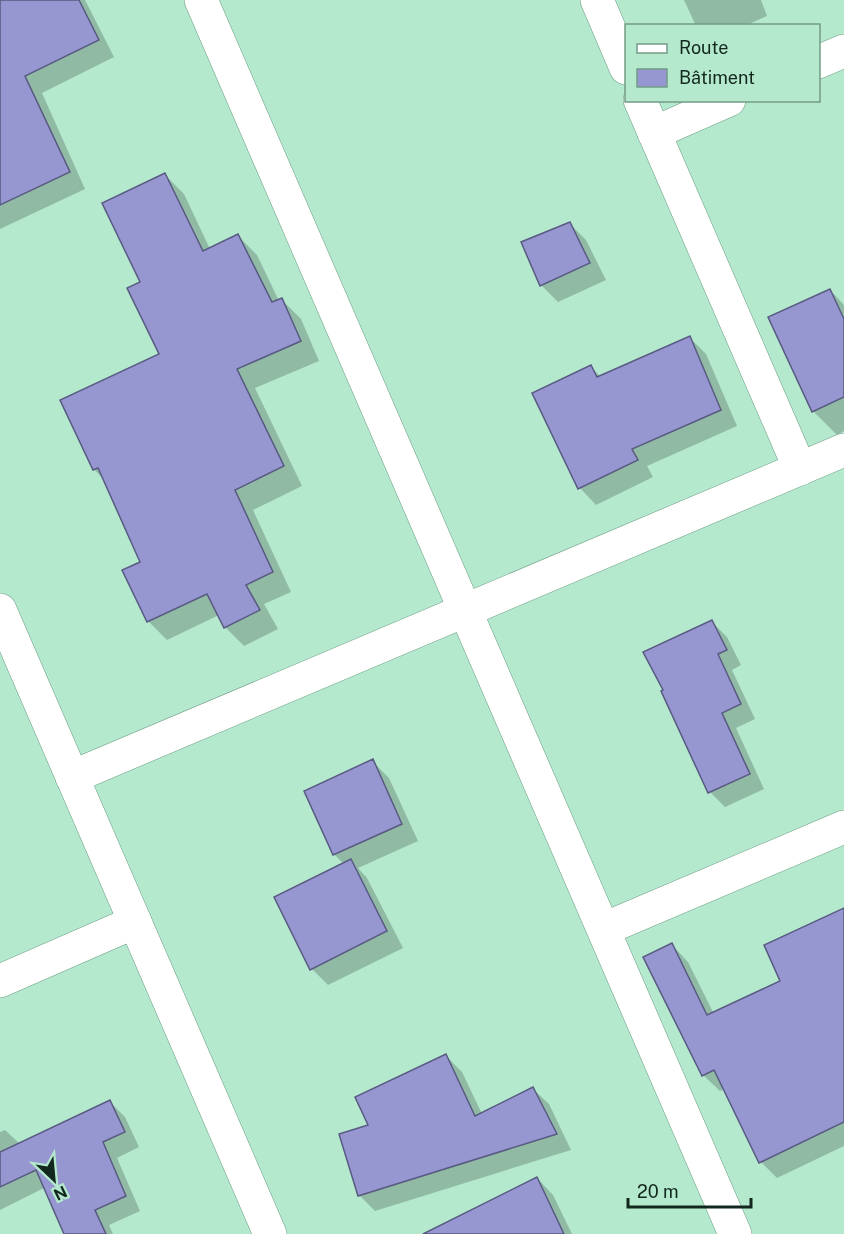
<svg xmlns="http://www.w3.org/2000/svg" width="844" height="1234" font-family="'Public Sans',sans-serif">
<rect width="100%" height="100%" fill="#b4e9ce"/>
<g fill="#0003">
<polygon points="0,0 85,0 114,57 42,93 85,189 0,229"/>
<polygon points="684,0 761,0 767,16 745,26 696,26"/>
<polygon points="165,175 184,194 210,249 238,236 257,255 279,301 282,300 301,319 319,361 255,388 302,486 253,510 291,592 264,604 278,629 244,646 225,627 219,615 167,640 148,621 142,563 105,481 94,469 161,355 142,282"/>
<polygon points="569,223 586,240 606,280 558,302 541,285"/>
<polygon points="830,290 844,305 844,431 837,435 813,411 770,318"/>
<polygon points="690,338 706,354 737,426 647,466 653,477 596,505 580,488 534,394 590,366 601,377"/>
<polygon points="712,622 727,637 741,665 732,670 755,719 736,728 764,789 725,807 710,792"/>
<polygon points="372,761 389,778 418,841 358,868 367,878 403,948 328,985 312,969 344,864 334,854"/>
<polygon points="844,910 844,1146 777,1178 761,1162 725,1089 720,1091 703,1075 672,945 688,962 714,1014 782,981"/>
<polygon points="446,1056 462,1072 482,1114 533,1089 549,1104 571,1150 375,1211 359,1195 370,1126"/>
<polygon points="110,1102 125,1117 139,1147 117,1158 140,1211 109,1225 113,1234 66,1234 46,1187 0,1210 0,1132 5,1130 20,1144"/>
<polygon points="537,1178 553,1195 572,1234 426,1234"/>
</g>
<g fill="#9697d0" stroke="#595a82" stroke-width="1.5">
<polygon points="0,0 79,0 99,40 25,76 70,172 0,205"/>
<polygon points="165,173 203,251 238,234 272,302 282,298 301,341 237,369 284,466 235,490 273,572 246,585 260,610 224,628 207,594 147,622 122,570 140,562 98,468 93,470 60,400 159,354 127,288 140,282 102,203"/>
<polygon points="570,222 590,263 540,286 521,242"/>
<polygon points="830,289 844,319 844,397 812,412 768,317"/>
<polygon points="690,336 721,410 632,449 638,460 578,489 532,393 591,365 597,377"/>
<polygon points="712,620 727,650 718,654 741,704 722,713 750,774 708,793 661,691 663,690 643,652"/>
<polygon points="373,759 402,824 333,855 304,791"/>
<polygon points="351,859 387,931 310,970 274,897"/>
<polygon points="844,908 844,1122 759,1163 714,1070 702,1076 643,957 672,943 707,1015 780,981 764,945"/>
<polygon points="446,1054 475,1116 533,1087 557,1134 358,1196 339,1134 368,1125 355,1097"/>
<polygon points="110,1100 125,1132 103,1142 126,1196 95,1210 106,1234 64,1234 36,1170 0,1187 0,1152"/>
<polygon points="537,1177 564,1234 423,1234"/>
</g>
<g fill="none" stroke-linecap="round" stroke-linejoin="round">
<defs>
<g id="minor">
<polyline points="201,0 735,1234"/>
<polyline points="597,0 626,68"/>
<polyline points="818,62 844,51"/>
<polyline points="640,100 800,469"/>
<polyline points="654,133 729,100"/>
<polyline points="0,610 270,1234"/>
<polyline points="72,777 844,450"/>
<polyline points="604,929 844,827"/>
<polyline points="0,981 135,922"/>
</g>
</defs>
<use href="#minor" stroke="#6b9d84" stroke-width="34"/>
<use href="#minor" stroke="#fff" stroke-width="33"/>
</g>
<rect x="625" y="24" width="195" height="78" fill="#b4e9ce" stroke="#739b87" stroke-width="1.5"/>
<rect x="637" y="44" width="30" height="9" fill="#ffffff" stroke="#739b87" stroke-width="1.5"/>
<text x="679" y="54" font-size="18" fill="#12271d">Route</text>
<rect x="637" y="69" width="30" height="18" fill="#9697d0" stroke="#739b87" stroke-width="1.5"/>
<text x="679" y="84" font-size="18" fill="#12271d">Bâtiment</text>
<g transform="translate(54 1180) rotate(154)" stroke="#b4e9ce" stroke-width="4.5" paint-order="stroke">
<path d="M0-4.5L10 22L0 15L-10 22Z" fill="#12271d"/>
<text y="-9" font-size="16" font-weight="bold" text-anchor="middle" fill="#12271d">N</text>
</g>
<path d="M628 1198v9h123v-9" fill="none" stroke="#12271d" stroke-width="3"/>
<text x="637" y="1198" font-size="18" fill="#12271d" stroke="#b4e9ce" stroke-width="4.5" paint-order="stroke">20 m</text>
</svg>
